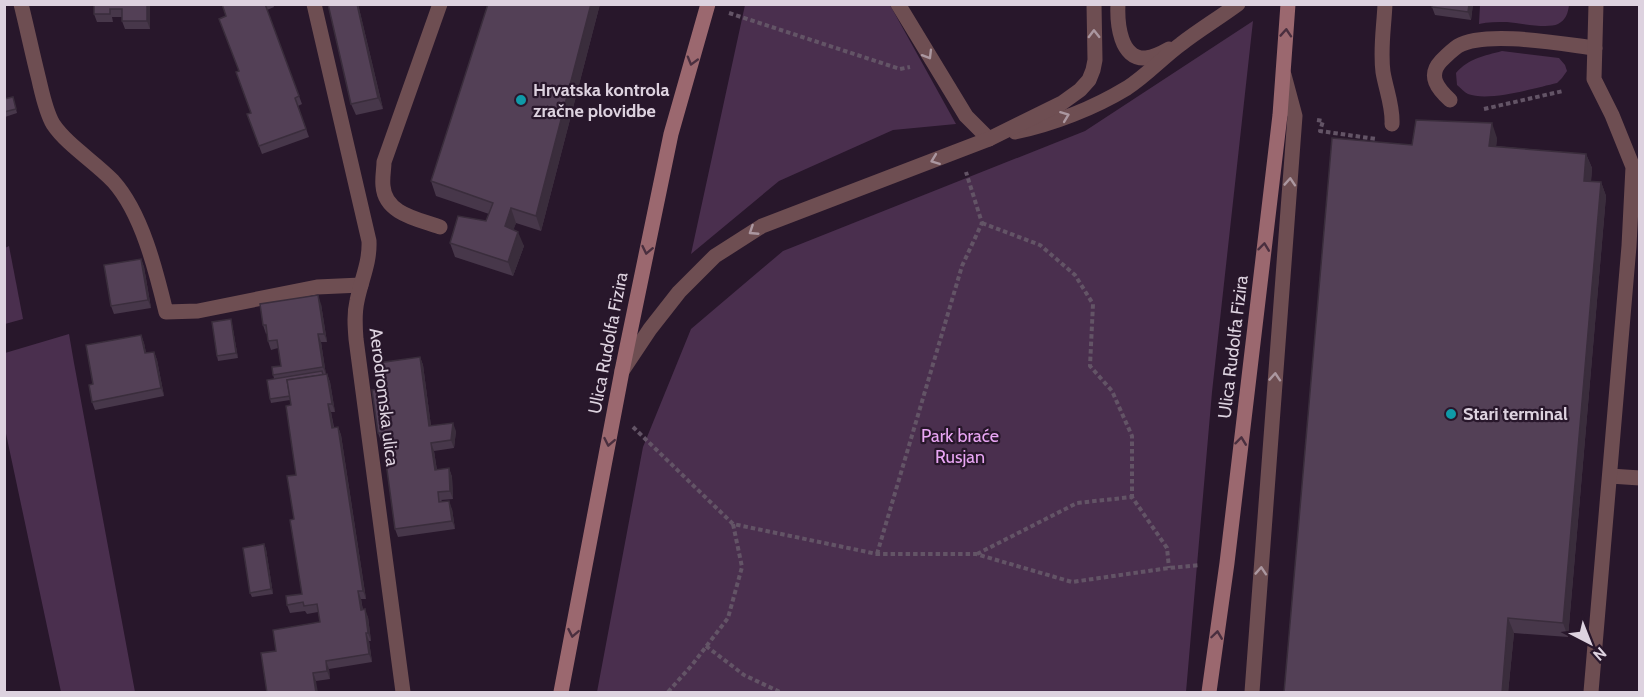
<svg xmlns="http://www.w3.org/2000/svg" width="1644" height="697" font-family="Cabin,sans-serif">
<rect width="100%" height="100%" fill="#28172b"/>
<g fill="#4a2f4e">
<polygon points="745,5 890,5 956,124 893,130 779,181 691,254"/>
<path d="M1480 5V4L1569 5C1568 13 1566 20 1558 24 1547 29 1520 23 1507 22 1497 22 1488 22 1479 24Z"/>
<polygon points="1253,21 1212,392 1186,692 597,692 643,447 691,329 783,251 1085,131"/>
<path d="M1502 51 1559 58 1565 65 1567 71 1562 78 1557 83C1535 88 1489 102 1468 94 1464 92 1461 88 1457 85L1456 73C1469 58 1484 56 1502 51Z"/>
<polygon points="9,246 23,319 5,324 5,248"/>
<polygon points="69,334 74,363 135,692 61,692 5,429 5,353"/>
</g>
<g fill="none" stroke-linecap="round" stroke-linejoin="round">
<g stroke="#635466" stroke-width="4" stroke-dasharray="4.5 3" stroke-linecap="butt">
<polyline points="729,13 900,69 910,67"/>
<polyline points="1484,109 1563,91"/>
<polyline points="1317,120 1323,121 1320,131 1376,139"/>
<polyline points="982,223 1040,245 1075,275 1093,304 1090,366 1112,391 1132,436 1132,497"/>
<polyline points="633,427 733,524 877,554 976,554 1072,582 1169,568 1200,565"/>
<polyline points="877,554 962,266 982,223 966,172"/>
<polyline points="977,554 1077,503 1132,497 1167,548 1169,568"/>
<polyline points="706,646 744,675 780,692"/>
<polyline points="668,692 692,665 728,618 742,567 733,524"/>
</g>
<g stroke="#6e4e52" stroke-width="15">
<path d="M21 4C27 28 32 52 38 76 42 92 45 110 53 124 67 145 95 162 113 181 142 213 156 271 166 312L198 311 317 287 361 285"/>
<polyline points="898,4 966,116 989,139"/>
<path d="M1118 4C1117 23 1120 60 1146 58 1154 57 1162 53 1169 49"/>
<path d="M1385 4C1384 27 1380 49 1383 72 1386 90 1393 106 1392 124"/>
<path d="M1450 100C1438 89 1427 76 1441 61 1446 56 1452 50 1458 46 1486 30 1562 44 1595 48"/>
<path d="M1015 132C1053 124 1094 108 1127 88 1147 75 1162 58 1181 44 1199 30 1219 18 1238 4"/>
<path d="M440 227C418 219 385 214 383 186 382 178 384 169 384 162L440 4"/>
<polyline points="622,371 650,329 679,292 715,256 762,226 989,139 1062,103 1080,90 1089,80 1093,70 1095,60 1094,4"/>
<polyline points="1610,476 1640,478"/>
<polyline points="1252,692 1295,116 1284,75"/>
<polyline points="1591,692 1629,246 1633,167 1612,115 1594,79 1596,4"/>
</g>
<path stroke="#6e4e52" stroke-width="15" d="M314 4 369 241C370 263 361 280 357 301 354 314 355 326 356 339L403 692"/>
<g stroke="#9b686f" stroke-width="15">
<polyline points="561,692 622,371 671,134 708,4"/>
<polyline points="1209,692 1227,563 1280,115 1288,4"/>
</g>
</g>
<g fill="#47374a">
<polygon points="94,4 150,4 150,29 125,29 122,21 122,17 112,17 113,22 97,22 94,14"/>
<polygon points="222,4 273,4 274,7 267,10 302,104 298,106 309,137 262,154 247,114 251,113 239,71 226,16"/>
<polygon points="358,4 383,109 356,115 351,104"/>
<polygon points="488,4 600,4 541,231 516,223 513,230 524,246 513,276 455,257 450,243 486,221 489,214 436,196 431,181"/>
<polygon points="1433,4 1473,4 1471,20 1435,15 1432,7"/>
<polygon points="13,97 17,113 5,117 4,99"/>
<polygon points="1497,138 1496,146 1586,154 1592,168 1591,181 1601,182 1606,196 1568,637 1514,633 1508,693 1284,693"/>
<polygon points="141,259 144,267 151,308 114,314 111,306"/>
<polygon points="321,304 327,342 321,342 326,375 327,374 330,382 335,412 331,412 334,427 338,427 341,435 366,599 361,599 363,610 368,617 371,641 369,641 372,662 329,669 330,679 316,681 276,651 320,622 318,612 307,614 305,611 290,613 287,605 302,594 294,519 296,475 291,405 290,400 271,403 270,399 274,378 273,375 281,366 278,348 271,350 268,341 267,333 266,334 263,325"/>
<polygon points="231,319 232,324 238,358 218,361 217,356"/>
<polygon points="141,335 144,343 146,353 154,352 157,360 164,396 95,410 92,402 93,384"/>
<polygon points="420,357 423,365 431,426 456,431 454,448 434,451 437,470 449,468 452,477 453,499 441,500 452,509 455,529 398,537 395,529 383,441 381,441 378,433 381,389"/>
<polygon points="264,544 266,549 273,594 252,597 250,593"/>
</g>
<g fill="#3a2d3c">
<polygon points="147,4 150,4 150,29 147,21"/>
<polygon points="357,4 358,4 383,109 378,98"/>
<polygon points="591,4 600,4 541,231 536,216"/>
<polygon points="1469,4 1473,4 1471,20 1468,12"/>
<polygon points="1492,123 1497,138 1495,160 1489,146"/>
<polygon points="1586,154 1592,168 1590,195 1584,181"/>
<polygon points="1601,182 1606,196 1568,637 1563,623"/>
<polygon points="511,208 516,223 510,240 505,226"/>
<polygon points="518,232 524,246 513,276 508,262"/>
<polygon points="141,259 144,267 151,308 148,300"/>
<polygon points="318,295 321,304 327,342 324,334"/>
<polygon points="231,319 232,324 238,358 236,353"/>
<polygon points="318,334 321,342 326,375 323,367"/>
<polygon points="141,335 144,343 148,362 145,353"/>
<polygon points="154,352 157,360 164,396 161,388"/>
<polygon points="420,357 423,365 432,434 429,426"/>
<polygon points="327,374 330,382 335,412 332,404"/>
<polygon points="328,404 331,412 335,436 332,428"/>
<polygon points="453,423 456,431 454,448 451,440"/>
<polygon points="338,427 341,435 366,599 363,591"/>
<polygon points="431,443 434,451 438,478 435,470"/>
<polygon points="449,468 452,477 453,499 450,491"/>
<polygon points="449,501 452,509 455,529 452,521"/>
<polygon points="264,544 266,549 273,594 271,589"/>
<polygon points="358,591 361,599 364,618 361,610"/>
<polygon points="365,609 368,617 371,641 368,633"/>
<polygon points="1508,618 1514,633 1508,693 1502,693"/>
<polygon points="366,633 369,641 372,662 369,654"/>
<polygon points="326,661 329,669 330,679 327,671"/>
<polygon points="313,673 316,681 318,693 316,693"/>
</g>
<g fill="#534056" stroke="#3a2d3c" stroke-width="1.5">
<polygon points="94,4 147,4 147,21 122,21 122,9 110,9 110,14 94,14"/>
<polygon points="222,4 265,4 299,96 295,98 306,129 259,146 247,114 251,113 236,72 239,71 219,19 226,16"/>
<polygon points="328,4 357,4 378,98 351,104"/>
<polygon points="488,4 591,4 536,216 511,208 505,226 518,232 508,262 450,243 458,216 486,221 493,203 431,181"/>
<polygon points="1433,4 1469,4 1468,12 1432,7"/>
<polygon points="13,97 16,109 4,112 4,99"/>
<polygon points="1416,120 1492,123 1489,146 1586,154 1584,181 1601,182 1563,623 1508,618 1502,693 1284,693 1332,138 1412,145"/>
<polygon points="141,259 148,300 111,306 104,265"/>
<polygon points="318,295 324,334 318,334 323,367 273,375 272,367 281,366 277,340 268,341 266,325 263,325 260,304"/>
<polygon points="231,319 236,353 217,356 212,322"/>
<polygon points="141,335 145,353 154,352 161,388 92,402 89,385 93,384 86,345"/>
<polygon points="420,357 429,426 453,423 451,440 431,443 435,470 449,468 450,491 438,492 439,502 449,501 452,521 395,529 382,433 378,433 372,390 381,389 378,363"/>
<polygon points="322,371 323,375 287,380 290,396 270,399 267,380"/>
<polygon points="327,374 332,404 328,404 332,428 338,427 363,591 358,591 361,610 365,609 368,633 366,633 369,654 326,661 327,671 313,673 316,693 267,693 261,653 276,651 273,630 320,622 317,604 304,606 303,602 287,605 286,596 302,594 290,520 294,519 287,476 296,475 286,406 291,405 287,380"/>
<polygon points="264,544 271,589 250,593 243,548"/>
</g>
<defs><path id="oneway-chevron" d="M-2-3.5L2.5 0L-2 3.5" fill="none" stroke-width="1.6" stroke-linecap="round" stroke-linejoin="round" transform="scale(1.5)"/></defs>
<g stroke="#4a2f3f">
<use href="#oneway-chevron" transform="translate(1286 33) rotate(-86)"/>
<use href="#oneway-chevron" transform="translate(692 61) rotate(106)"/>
<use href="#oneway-chevron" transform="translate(1264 247) rotate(-83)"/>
<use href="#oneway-chevron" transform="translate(647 250) rotate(102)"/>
<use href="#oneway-chevron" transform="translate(1241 441) rotate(-83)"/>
<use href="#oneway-chevron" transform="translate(609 442) rotate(101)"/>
<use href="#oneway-chevron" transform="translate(573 633) rotate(101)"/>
<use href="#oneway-chevron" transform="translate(1217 635) rotate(-82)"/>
</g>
<g stroke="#ab97a0">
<use href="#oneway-chevron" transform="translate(1094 34) rotate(-91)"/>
<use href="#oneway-chevron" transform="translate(928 55) rotate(59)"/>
<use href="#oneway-chevron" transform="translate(1065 116) rotate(-21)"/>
<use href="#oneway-chevron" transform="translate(935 160) rotate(159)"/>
<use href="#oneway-chevron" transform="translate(1290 182) rotate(-86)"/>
<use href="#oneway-chevron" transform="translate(753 231) rotate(147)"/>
<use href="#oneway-chevron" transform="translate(1275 377) rotate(-86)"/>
<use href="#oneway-chevron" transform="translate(1261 571) rotate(-86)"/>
</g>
<g fill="#0f9aa8" stroke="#28172b" stroke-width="2">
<circle cx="521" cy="100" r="6"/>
<circle cx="1451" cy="414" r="6"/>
</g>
<g text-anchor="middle" stroke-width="4.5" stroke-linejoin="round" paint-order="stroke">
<g font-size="18" font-weight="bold" fill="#ddd2df" stroke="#28172b" text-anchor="start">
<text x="533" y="96">Hrvatska kontrola<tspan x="533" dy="21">zračne plovidbe</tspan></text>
<text x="1463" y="420">Stari terminal</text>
</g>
<g font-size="18" fill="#ddd2df" stroke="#28172b">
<text transform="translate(608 343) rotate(-79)" y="6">Ulica Rudolfa Fizira</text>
<text transform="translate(1233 347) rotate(-83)" y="6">Ulica Rudolfa Fizira</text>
<text transform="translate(384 397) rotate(83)" y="6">Aerodromska ulica</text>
</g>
<g font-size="18" fill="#e9a6f4" stroke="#28172b">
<text x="960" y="442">Park braće<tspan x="960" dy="21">Rusjan</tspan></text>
</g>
</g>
<rect width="1644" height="697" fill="none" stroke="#ddd2df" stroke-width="12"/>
<g transform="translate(1590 643) rotate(138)" stroke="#28172b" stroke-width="4.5" paint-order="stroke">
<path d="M0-4.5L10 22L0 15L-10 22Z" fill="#ddd2df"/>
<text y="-9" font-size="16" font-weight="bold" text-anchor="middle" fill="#ddd2df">N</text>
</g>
</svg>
